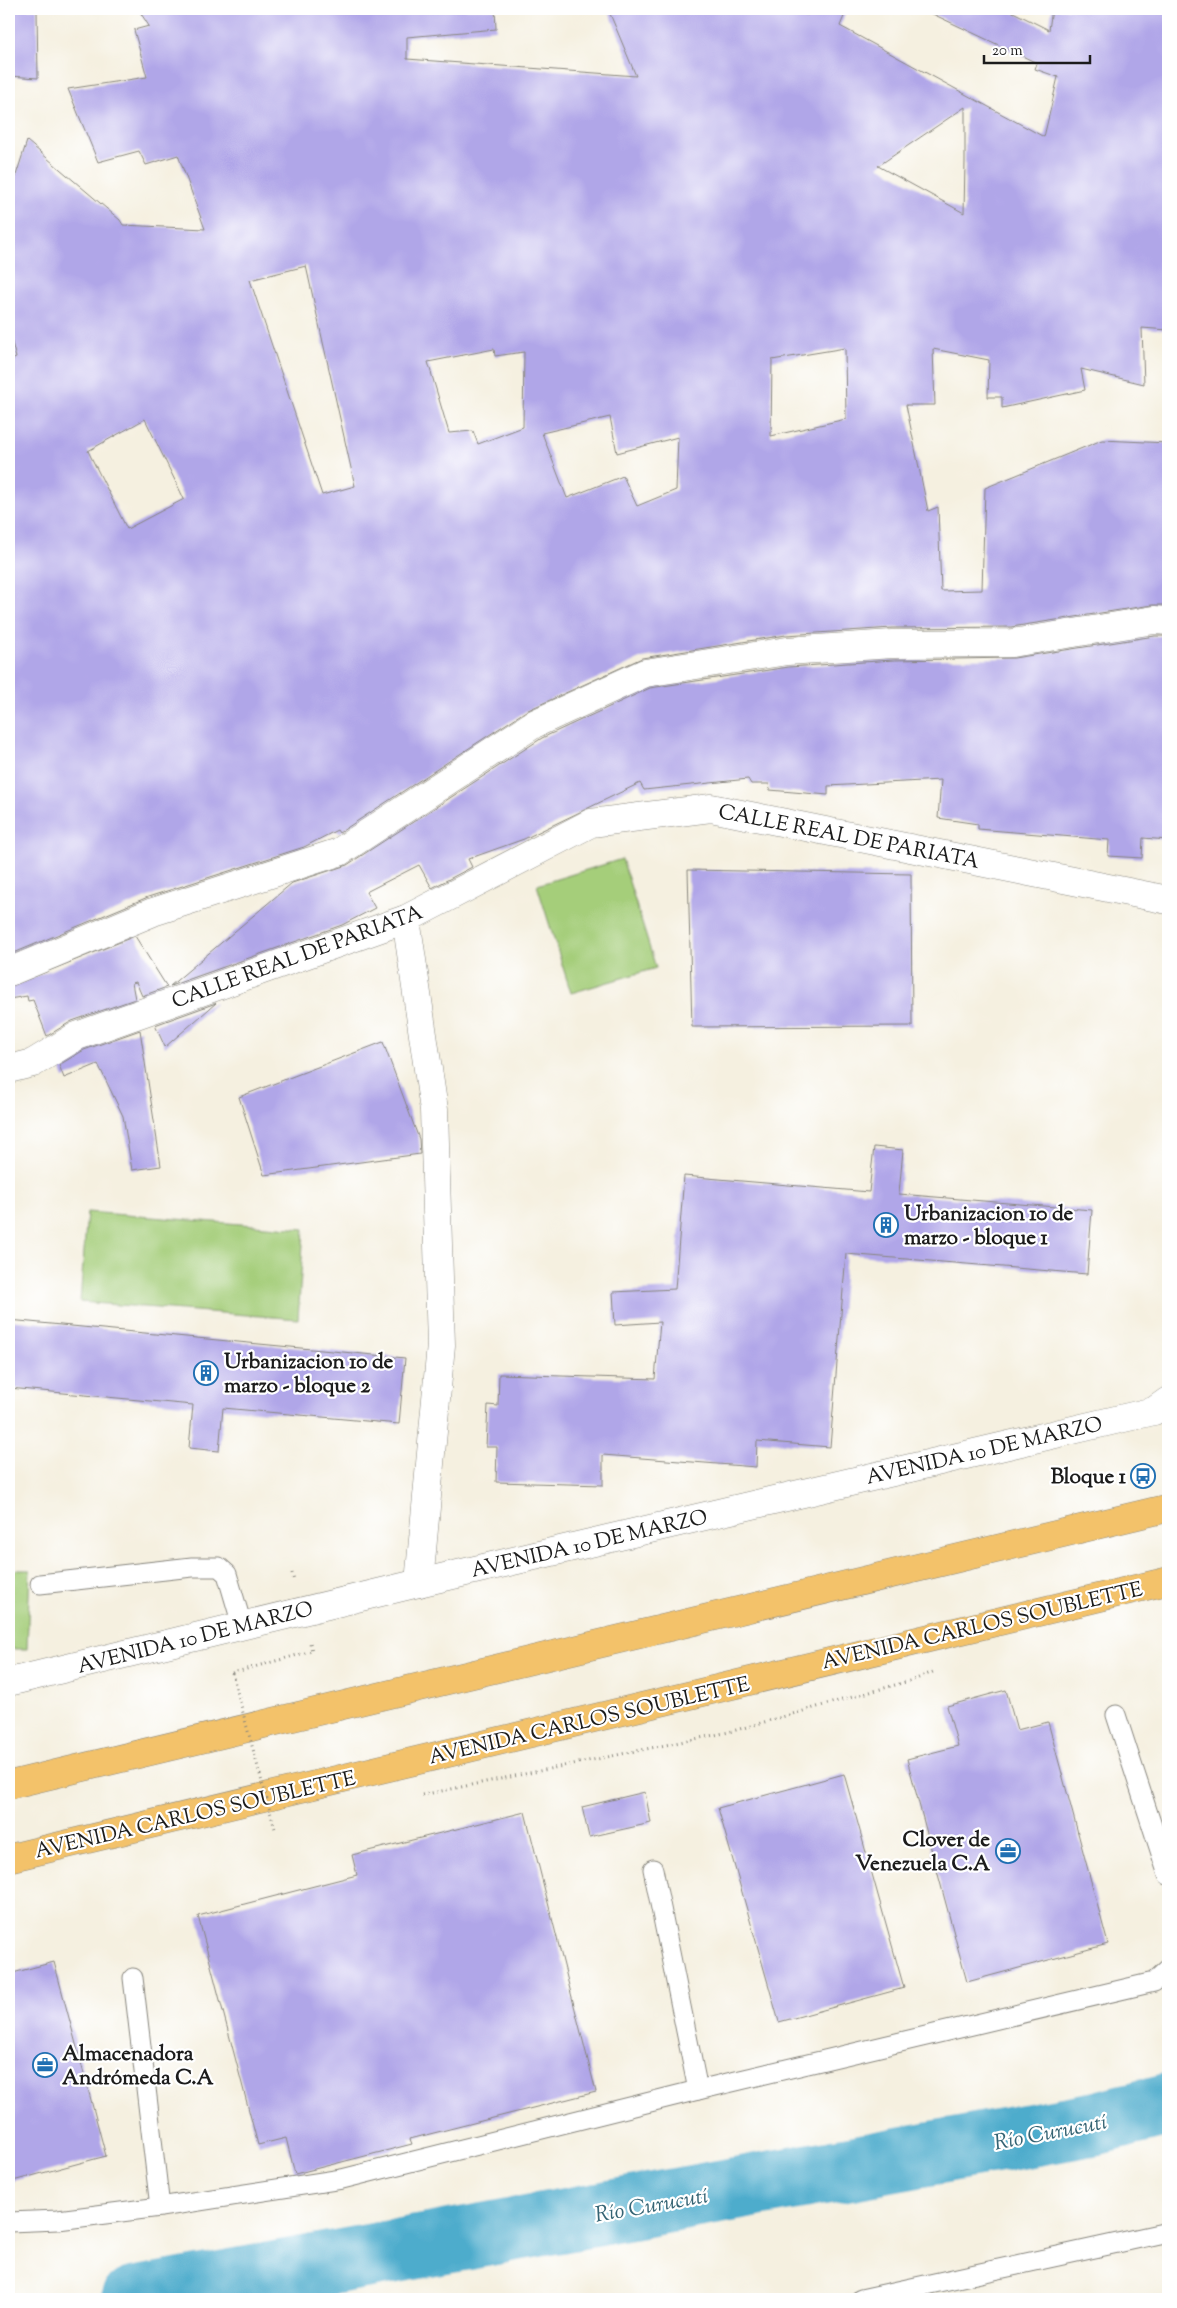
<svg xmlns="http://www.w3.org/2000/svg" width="1177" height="2308" font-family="'Sorts Mill Goudy',serif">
<rect width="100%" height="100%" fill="#fff"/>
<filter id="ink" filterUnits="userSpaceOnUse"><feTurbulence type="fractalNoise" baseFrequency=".02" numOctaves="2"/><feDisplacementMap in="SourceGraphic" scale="10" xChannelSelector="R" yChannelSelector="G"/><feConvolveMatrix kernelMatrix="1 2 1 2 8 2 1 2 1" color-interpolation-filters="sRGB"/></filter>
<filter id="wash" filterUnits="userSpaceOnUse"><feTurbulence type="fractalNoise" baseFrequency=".0096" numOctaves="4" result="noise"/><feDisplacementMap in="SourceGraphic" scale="20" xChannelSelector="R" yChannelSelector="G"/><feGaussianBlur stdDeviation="1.12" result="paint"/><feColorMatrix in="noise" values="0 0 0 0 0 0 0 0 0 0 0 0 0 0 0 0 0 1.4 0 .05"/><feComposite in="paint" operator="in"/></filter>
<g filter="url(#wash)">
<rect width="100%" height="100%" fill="#f5f0e0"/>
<g fill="#a5ce7a" stroke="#60754b">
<polygon points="622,859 656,968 571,993 537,885"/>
<polygon points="87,1212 304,1229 298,1319 80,1302"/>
<polygon points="9,1570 30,1570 27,1649 9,1649"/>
</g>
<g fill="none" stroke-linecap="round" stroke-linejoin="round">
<polyline stroke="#4eaccc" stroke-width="64" points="133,2299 1097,2123 1168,2105"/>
</g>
<g id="blocks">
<g fill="#b0a6e8" fill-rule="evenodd">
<polygon points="9,9 37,9 38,78 9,76"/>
<path d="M138 9H495L496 29 407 37V59L636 76 608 9H766L808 15 807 9H847L840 26 1044 137 1058 77 1035 69 1037 63 922 9H1007L1049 30 1052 9H1168V330L1142 328 1144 384 1081 369 1085 390 1002 408V397H988L989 360 933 349 935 405H906L928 511 938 507 941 591 982 590 985 488 1102 440 1168 443V605H1152L1011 627 892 628 786 635 642 658 526 711 339 833 337 830 304 847 148 897 9 955V361L16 358 9 331V197L27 141 120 220 123 225 205 229 178 155 146 165 139 151 98 162 68 89 147 77 134 30 149 26ZM965 107V162L964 213 878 166ZM306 266 355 486 322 495 250 280ZM845 348 846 419 771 436 772 360ZM494 349 495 356 524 352 523 427 478 444 473 431 449 433 428 362ZM610 417 617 453 678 437 676 490 637 506 623 476 567 498 542 433ZM145 419 184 499 127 529 88 451Z"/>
<polygon points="1155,636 1168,636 1168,840 1143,838 1142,858 1108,856 1109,840 978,829 978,824 938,818 941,780 828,786 828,795 770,790 769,784 751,784 748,779 644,790 640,783 524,839 468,859 472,867 432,888 419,865 366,892 375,908 342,925 170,986 292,883 347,865 542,738 650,688 789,667 893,660 1014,658"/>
<polygon points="688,870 911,874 912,1026 692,1027"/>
<polygon points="135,936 167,987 142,996 136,982 132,983 135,999 72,1021 47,1036 33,1000 28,1001 27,996 9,999 9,987"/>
<polygon points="216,1003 165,1047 155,1025"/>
<polygon points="140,1030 161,1166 132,1170 123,1116 98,1064 64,1078 59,1065 84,1050"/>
<polygon points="383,1042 419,1139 420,1154 264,1175 239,1097"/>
<polygon points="874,1147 903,1150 899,1194 1092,1210 1087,1274 846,1254 830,1447 757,1441 756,1467 603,1455 603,1485 496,1482 497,1447 486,1447 488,1405 498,1406 499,1374 655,1379 660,1322 615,1325 613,1292 675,1289 684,1176 869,1192"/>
<polygon points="9,1320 405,1358 399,1424 223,1408 219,1451 189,1448 193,1405 9,1388"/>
<polygon points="1006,1690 1017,1730 1048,1722 1108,1944 967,1982 907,1759 958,1746 947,1706"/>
<polygon points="844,1774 904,1988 779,2022 718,1808"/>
<polygon points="645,1792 651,1823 589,1837 582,1807"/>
<polygon points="525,1812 596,2092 410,2139 412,2144 295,2174 286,2138 258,2145 198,1916 357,1875 352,1855"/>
<polygon points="54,1962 106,2156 9,2182 9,1974"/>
</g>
</g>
</g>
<g filter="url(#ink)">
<use href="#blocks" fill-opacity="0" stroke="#88867e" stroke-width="1"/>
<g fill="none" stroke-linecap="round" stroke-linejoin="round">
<defs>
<g id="service">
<polyline points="40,1584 192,1567 219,1567 227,1574 242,1625"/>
<polyline points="1116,1715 1168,1875"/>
<polyline points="653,1869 698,2090"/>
<polyline points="133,1978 160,2207"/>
<polyline points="9,2222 58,2220 160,2207 342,2179 698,2090 1154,1982 1168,1969"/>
<polyline points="861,2299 1168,2232"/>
</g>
<g id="minor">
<polyline points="406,919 434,1110 441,1345 419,1583"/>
<polyline points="9,972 153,912 339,852 534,724 645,673 787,651 892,644 1012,643 1154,620 1168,621"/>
<polyline points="9,1069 33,1063 77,1036 406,919 591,823 711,808 1168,900"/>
<polyline points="9,1682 419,1583 1154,1411 1168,1401"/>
</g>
<g id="primary">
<polyline points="9,1785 1168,1508"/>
<polyline points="9,1858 1168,1581"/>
</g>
</defs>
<use href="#service" stroke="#88867e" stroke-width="21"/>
<use href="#minor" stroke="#88867e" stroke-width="29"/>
<use href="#primary" stroke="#88867e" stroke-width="29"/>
<g stroke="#88867e" stroke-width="3" stroke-dasharray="1 4" stroke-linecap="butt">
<polyline points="292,1573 294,1581"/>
<polyline points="232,1673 312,1651 310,1643"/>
<polyline points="422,1795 729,1732 916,1679 933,1672"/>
</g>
<use href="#service" stroke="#fff" stroke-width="19"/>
<use href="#minor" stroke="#fff" stroke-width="28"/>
<use href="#primary" stroke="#f3c26a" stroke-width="28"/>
<polyline stroke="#88867e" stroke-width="3" stroke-dasharray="1 4" stroke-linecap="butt" points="232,1673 275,1829"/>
</g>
</g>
<defs>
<symbol id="building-ring" viewBox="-11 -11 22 22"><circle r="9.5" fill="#fff" stroke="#1f6fb2" stroke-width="1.5"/><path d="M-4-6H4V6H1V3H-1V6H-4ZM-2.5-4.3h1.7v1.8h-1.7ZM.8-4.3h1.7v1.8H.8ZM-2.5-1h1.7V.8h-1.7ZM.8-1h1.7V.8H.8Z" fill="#1f6fb2"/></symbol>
<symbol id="bus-ring" viewBox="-11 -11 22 22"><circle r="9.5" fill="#fff" stroke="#1f6fb2" stroke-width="1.5"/><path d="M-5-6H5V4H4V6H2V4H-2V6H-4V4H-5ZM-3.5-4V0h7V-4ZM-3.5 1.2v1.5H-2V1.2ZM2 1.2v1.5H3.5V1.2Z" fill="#1f6fb2"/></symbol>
<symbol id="office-ring" viewBox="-11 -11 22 22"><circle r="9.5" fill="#fff" stroke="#1f6fb2" stroke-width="1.5"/><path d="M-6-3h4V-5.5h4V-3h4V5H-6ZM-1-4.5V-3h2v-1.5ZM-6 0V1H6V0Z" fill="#1f6fb2"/></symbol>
</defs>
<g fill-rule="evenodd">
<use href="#building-ring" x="872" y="1211" width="28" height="28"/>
<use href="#building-ring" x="192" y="1359" width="28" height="28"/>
<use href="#bus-ring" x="1129" y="1462" width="28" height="28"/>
<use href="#office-ring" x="994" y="1837" width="28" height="28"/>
<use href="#office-ring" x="31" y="2051" width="28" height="28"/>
</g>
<g text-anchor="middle" stroke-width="4.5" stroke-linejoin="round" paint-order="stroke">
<g font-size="21" fill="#1c1c1c" stroke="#fff">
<text transform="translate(849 836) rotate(11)" y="7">CALLE REAL DE PARIATA</text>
<text transform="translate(297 956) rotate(-20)" y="7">CALLE REAL DE PARIATA</text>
<text transform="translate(984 1450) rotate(-13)" y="7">AVENIDA 10 DE MARZO</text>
<text transform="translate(589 1543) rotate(-13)" y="7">AVENIDA 10 DE MARZO</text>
<text transform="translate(982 1625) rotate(-13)" y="7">AVENIDA CARLOS SOUBLETTE</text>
<text transform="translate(195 1637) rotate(-14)" y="7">AVENIDA 10 DE MARZO</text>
<text transform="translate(589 1720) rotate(-13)" y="7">AVENIDA CARLOS SOUBLETTE</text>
<text transform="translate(195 1814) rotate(-13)" y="7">AVENIDA CARLOS SOUBLETTE</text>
</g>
<g font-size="21" font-weight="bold" fill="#1c1c1c" stroke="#fff" text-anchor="start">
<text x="904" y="1220">Urbanizacion 10 de<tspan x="904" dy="24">marzo - bloque 1</tspan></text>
<text x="224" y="1368">Urbanizacion 10 de<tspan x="224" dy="24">marzo - bloque 2</tspan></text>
<text x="1126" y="1483" text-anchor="end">Bloque 1</text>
<text x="990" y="1846" text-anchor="end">Clover de<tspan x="990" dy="24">Venezuela C.A</tspan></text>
<text x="62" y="2060">Almacenadora<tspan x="62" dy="24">Andrómeda C.A</tspan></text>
</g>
<g font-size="22" font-style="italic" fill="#356474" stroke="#fff">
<text transform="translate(1050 2131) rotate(-11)" y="8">Río Curucutí</text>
<text transform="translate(651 2204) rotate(-10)" y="8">Río Curucutí</text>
</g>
</g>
<rect width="1177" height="2308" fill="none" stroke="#fff" stroke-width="30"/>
<path d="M984 55v8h106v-8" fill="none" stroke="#1c1c1c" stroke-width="2.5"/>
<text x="992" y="55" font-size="15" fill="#1c1c1c" stroke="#ffffff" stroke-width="4" paint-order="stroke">20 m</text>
</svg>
